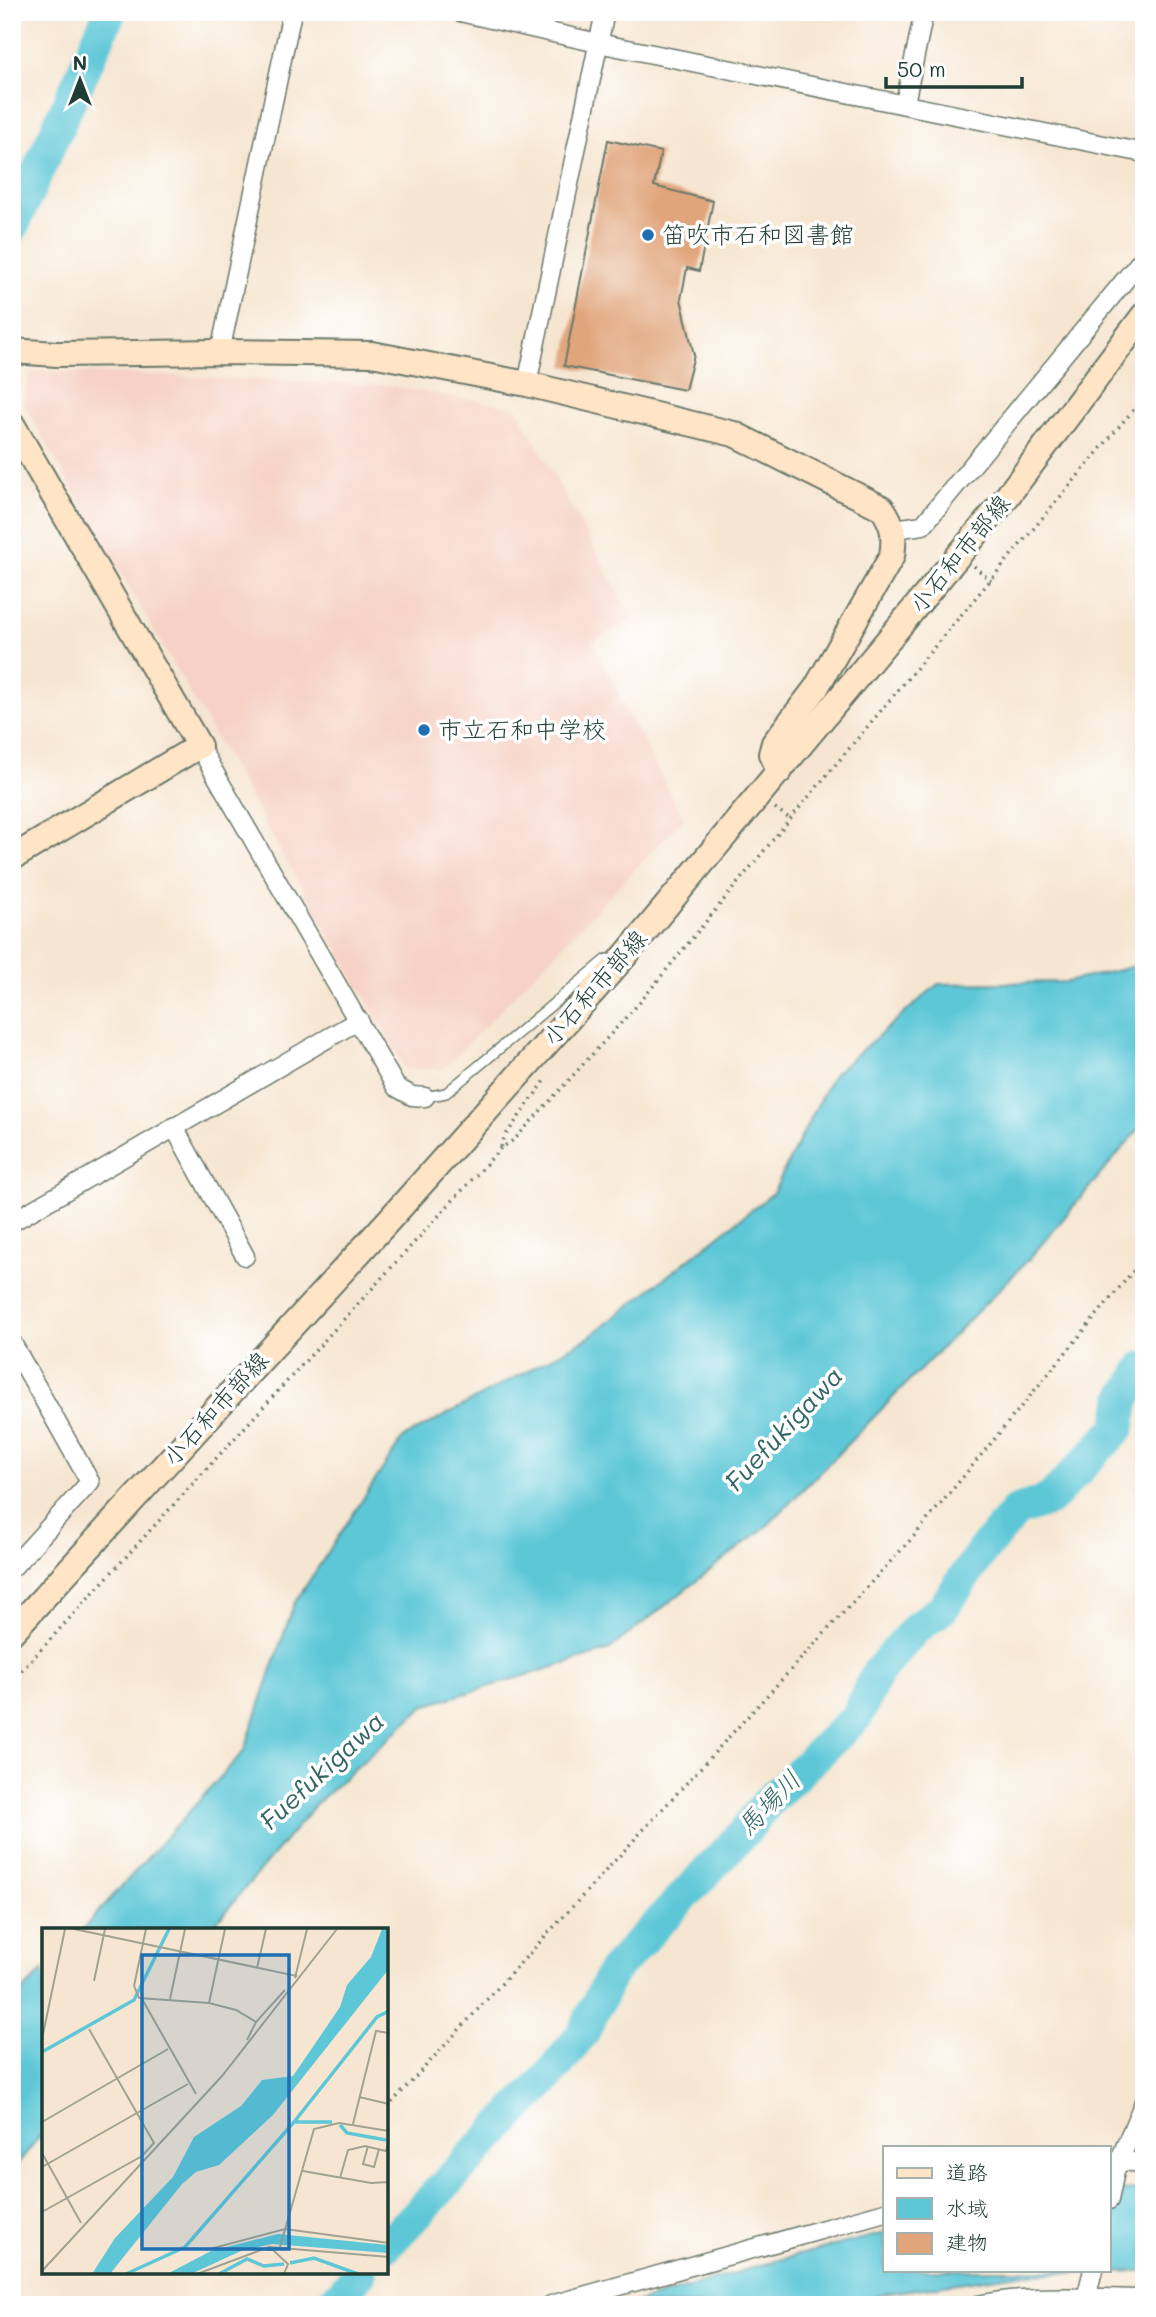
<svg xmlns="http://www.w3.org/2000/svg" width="1156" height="2317" font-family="Mali,'Klee One',sans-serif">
<rect width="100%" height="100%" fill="#fff"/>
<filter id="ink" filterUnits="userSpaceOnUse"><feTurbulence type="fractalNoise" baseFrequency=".0143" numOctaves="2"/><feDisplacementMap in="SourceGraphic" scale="14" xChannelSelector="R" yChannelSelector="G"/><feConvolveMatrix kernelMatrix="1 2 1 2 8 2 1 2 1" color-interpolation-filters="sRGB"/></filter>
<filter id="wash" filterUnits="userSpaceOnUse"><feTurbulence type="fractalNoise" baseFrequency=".00686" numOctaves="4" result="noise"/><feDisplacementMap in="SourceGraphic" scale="28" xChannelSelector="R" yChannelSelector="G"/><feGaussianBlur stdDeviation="1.57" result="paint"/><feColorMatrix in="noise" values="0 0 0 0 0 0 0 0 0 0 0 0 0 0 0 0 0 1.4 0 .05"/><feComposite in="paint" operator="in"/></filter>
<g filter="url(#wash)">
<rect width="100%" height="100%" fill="#f6e6d1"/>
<polygon fill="#f6d2c4" points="32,370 383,385 516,407 633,618 592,642 683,819 444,1069 406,1069 22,401"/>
<g fill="#5dc7d7" stroke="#3e8286" stroke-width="2">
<polygon points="1144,964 1144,1123 1030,1258 768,1525 607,1651 424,1706 316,1804 210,1930 82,1930 244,1751 294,1604 403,1438 588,1338 773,1193 832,1076 938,984 1067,982"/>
<polygon points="44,1970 44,2131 12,2171 12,2002"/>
<polygon points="1144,2190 1144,2271 1019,2274 883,2294 851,2305 630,2305 778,2260 885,2233 885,2270 1109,2270 1109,2191"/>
</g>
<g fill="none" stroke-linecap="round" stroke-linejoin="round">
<g stroke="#5dc7d7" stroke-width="33">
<polyline points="12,228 110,12"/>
<polyline points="387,2245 548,2077 583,2033 613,1971 745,1831 767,1803 857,1716 877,1673 915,1629 943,1608 982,1551 1016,1511 1049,1500 1119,1427 1124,1399 1144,1367"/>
<polyline points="328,2305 338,2298 360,2273"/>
</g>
</g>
<g id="blocks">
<polygon fill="#e1a57c" points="608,140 661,152 654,186 713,201 699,271 687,268 681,299 694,355 685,390 564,366"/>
</g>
</g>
<g filter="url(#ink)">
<use href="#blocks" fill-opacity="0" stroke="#6a786b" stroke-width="2"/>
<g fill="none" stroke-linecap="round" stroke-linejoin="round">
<defs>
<polyline id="lane" points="425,1097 446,1093 607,959"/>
<g id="street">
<polyline points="460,12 598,43 1144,153"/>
<polyline points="905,103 924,12"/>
<polyline points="220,352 292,12"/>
<polyline points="527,384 605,12"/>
<polyline points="894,529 923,525 1144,257"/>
<polyline points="199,746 396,1087 412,1096 425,1097"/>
<polyline points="174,1127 245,1256"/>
<polyline points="12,1222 359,1020"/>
<polyline points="12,1343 90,1482 12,1568"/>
<polyline points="1109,2163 1120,2161 1144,2163"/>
<polyline points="1109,2200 1115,2171 1144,2102"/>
<polyline points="1086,2298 1093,2270"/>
<polyline points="551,2305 885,2212"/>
<path d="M978 2305C1027 2294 1093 2298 1144 2299"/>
</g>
<g id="secondary">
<path d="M12 351 57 354 220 352 372 354 527 384 734 434 882 508C894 525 895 536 892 556L816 688 774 743 771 754 780 771"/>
<polyline points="12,424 199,746 12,858"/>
<polyline points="12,1632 389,1220 623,958 1003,502 1144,315"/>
</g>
</defs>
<use href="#lane" stroke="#6a786b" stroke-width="12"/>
<use href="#street" stroke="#6a786b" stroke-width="21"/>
<use href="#secondary" stroke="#6a786b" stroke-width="28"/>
<g stroke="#6a786b" stroke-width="3.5" stroke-dasharray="2 5" stroke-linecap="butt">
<polyline points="974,566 991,581"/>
<polyline points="775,808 790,819"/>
<polyline points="501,1147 505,1136 547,1078"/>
<polyline points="12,1681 500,1149 515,1139 641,1001 790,819 1144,397"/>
<polyline points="387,2108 915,1535 1144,1258"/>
</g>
<use href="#lane" stroke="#fff" stroke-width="9"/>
<use href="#street" stroke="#fff" stroke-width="18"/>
<use href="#secondary" stroke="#ffe4c6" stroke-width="24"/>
</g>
</g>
<g fill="#1f6fb2" stroke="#fff" stroke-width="2.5">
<circle cx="648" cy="235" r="7"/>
<circle cx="424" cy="730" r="7"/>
</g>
<g text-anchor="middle" stroke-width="7" stroke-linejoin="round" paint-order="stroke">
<g font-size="24" fill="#1f3d34" stroke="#fff" text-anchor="start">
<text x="662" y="243">笛吹市石和図書館</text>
<text x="438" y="738">市立石和中学校</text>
</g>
<g font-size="24" fill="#1f3d34" stroke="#fff">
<text transform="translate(960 554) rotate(-51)" y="8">小石和市部線</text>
<text transform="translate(595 988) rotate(-49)" y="8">小石和市部線</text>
<text transform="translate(216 1409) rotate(-48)" y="8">小石和市部線</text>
</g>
<g font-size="26" font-style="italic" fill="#326665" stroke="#fff">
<text transform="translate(784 1429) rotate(-47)" y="9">Fuefukigawa</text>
<text transform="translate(322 1771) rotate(-43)" y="9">Fuefukigawa</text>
<text transform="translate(769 1803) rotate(-46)" y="9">馬場川</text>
</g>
</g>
<g transform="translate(42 1928)">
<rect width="346" height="346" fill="#f6e6d1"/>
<path d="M340 1H346V42L231 187 177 237 154 244 140 256 68 346H50L73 310 131 249 152 209 199 178 220 152 251 148 298 79 305 57 329 29ZM236 306 346 317V325L230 316 199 323 149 346H125L169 323Z" fill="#5dc7d7"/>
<path fill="none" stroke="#5dc7d7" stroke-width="3.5" d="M0 124 92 72 127 1M252 194 335 89 347 83M253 194H290M298 197 305 205 344 212M248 335 272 330 316 346M84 346 143 319 252 194M177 346 205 331 222 338 242 336"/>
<path fill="none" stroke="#a0a292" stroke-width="2" d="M32 1 255 48M104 1 92 58 97 70 167 75 194 82 214 94M215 40 224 1M253 50 265 1M52 53 63 1M100 71 154 166M128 71 143 1M167 75 183 1M0 111 23 1M205 112 214 94 243 62M317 169 347 176M0 194 126 121M311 196 334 103 347 105M326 218 321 236 332 239 337 221M0 225 39 295M0 239 146 156M261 243 329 255 347 254M298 250 306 222 323 218 344 223 347 212M0 284 100 228 112 215 47 101M238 319 272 201 297 195 347 203M164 322 243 301 347 315M224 322H231L246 336 242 346M0 343 180 148 295 1M155 346 227 319 347 329"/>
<path fill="#1f6fb2" fill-opacity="0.15" stroke="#1f6fb2" stroke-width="3.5" d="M100 27H247V321H100Z"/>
<rect width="346" height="346" fill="none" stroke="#1f3d34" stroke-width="3.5"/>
</g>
<rect width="1156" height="2317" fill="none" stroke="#fff" stroke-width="42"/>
<rect x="883" y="2146" width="228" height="126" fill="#ffffff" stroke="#a5b1ae" stroke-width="2"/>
<rect x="897" y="2168" width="35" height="10" fill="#ffe4c6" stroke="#a5b1ae" stroke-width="2"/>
<text x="946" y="2180" font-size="21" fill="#1f3d34">道路</text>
<rect x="897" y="2198" width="35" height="21" fill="#5dc7d7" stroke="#a5b1ae" stroke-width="2"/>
<text x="946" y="2216" font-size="21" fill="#1f3d34">水域</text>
<rect x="897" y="2233" width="35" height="21" fill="#e1a57c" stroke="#a5b1ae" stroke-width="2"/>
<text x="946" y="2250" font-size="21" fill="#1f3d34">建物</text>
<g transform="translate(80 80)" stroke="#ffffff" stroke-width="5" paint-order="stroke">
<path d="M0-5L12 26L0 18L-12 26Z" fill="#1f3d34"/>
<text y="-10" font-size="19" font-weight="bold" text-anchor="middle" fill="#1f3d34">N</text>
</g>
<path d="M886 77v10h136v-10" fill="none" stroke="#1f3d34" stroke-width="3.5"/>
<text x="897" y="77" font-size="21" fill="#1f3d34" stroke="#ffffff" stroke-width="5" paint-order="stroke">50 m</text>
</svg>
